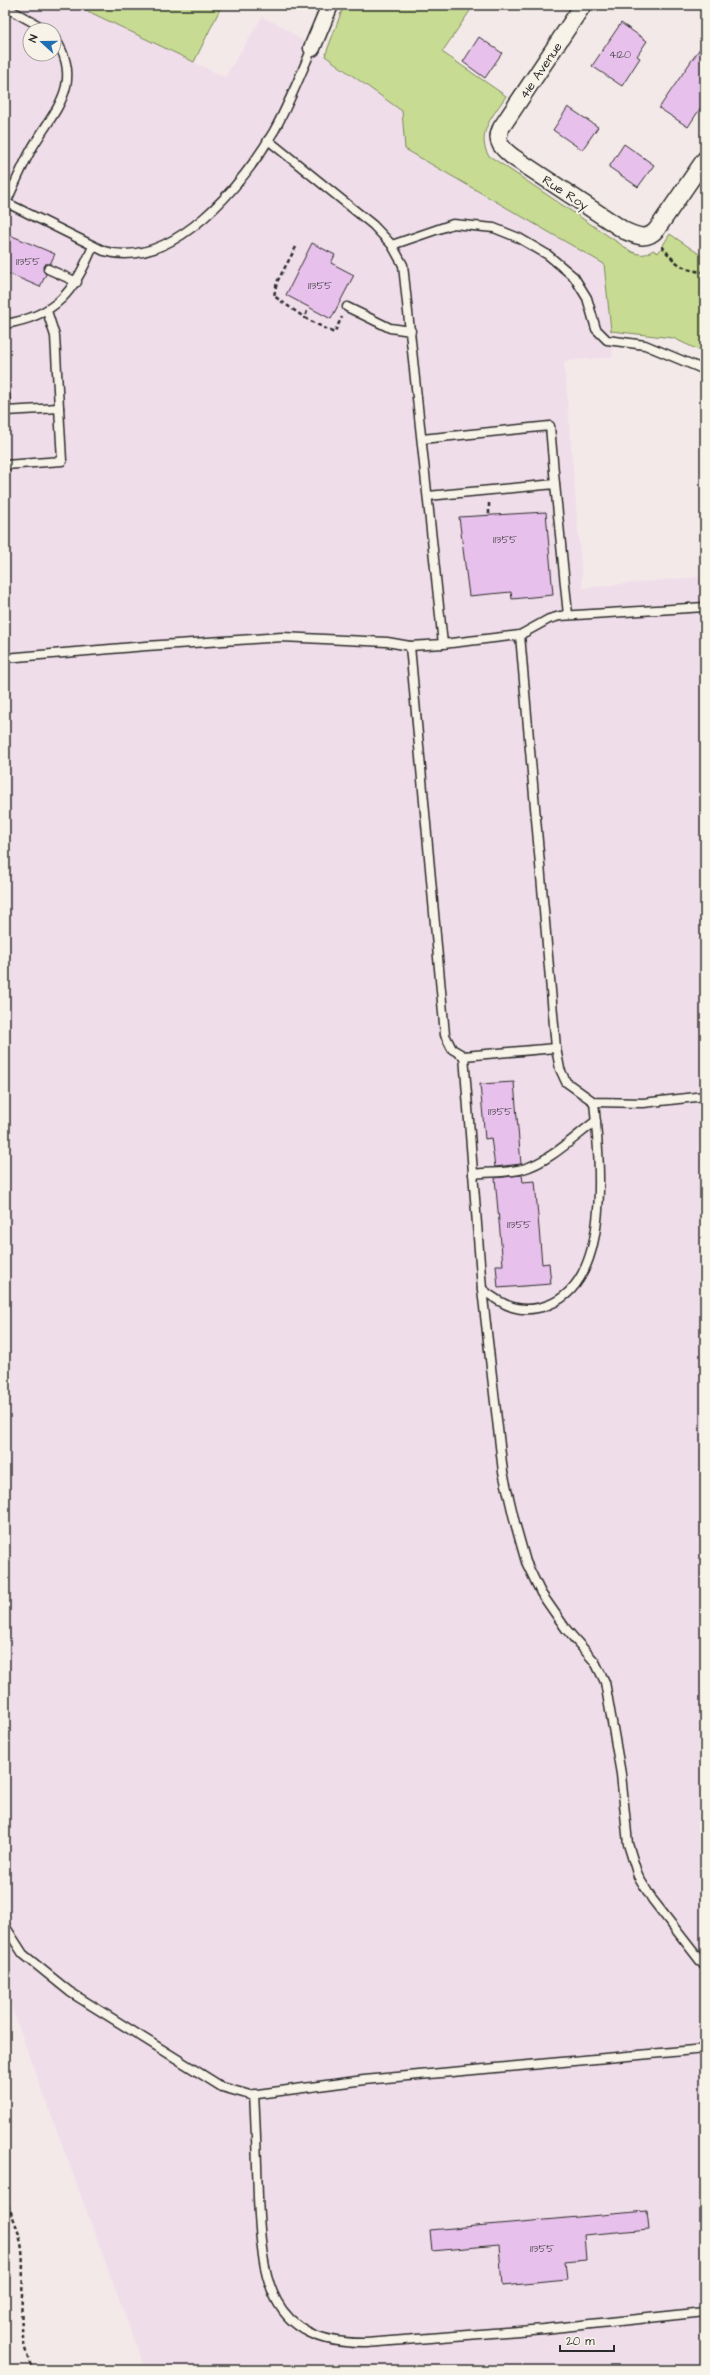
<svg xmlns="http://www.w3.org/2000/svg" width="710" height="2375" font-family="'Architects Daughter',sans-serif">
<rect width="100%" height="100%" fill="#f4e9e9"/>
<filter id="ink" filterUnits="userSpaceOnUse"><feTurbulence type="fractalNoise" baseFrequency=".025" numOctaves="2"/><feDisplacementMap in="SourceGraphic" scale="8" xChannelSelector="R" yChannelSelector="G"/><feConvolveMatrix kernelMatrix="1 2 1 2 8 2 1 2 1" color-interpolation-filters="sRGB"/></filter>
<g filter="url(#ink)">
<path fill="#f0ddea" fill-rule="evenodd" d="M5 5H75L225 77 262 17 280 25 402 111 405 149 604 264 613 357 564 361 583 588 705 576V2370H145L5 1990ZM30 30H54V54H30Z"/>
<g fill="#c7dc92" stroke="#79845e">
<polygon points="75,5 222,5 194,62"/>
<path d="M344 5H474L442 52 506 96C494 115 476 132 488 155L632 252C641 255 645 256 653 250L658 253 670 234 705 258V353L673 338 611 331 604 264 405 149 402 111 325 56Z"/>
</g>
<g fill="#e7c1eb" stroke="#2b2b2b">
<polygon points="621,23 647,41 637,56 640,58 622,86 592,66"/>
<polygon points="479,37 502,53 485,78 463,62"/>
<polygon points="705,41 705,101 688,127 659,108"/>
<polygon points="568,107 598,127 582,150 553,130"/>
<polygon points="624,144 654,165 638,187 609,167"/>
<polygon points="5,233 55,254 50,264 45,264 43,267 46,274 40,287 5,272"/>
<polygon points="312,243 335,255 331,263 354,275 331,319 286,295"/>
<polygon points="546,512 553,595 512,599 511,592 469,596 459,517"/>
<polygon points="514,1082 521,1164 495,1167 491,1138 485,1139 480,1084"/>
<polygon points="522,1175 523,1182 535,1181 542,1264 549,1263 551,1284 498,1288 496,1265 503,1265 495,1178"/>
<polygon points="647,2211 649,2229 584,2235 586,2260 565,2262 567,2280 502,2286 499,2245 432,2251 430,2230"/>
</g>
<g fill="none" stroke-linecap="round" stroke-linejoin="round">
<defs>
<g id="lane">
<polyline points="5,7 47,30"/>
<polyline points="268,140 373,225 392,245 403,265 443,644 520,635 549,619 560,616 705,607"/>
<path d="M5 202 104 251C173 271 243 184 274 131 289 104 300 76 312 48"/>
<path d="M6 203C14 185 22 167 31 150 53 111 86 84 54 37"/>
<polyline points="392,245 453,224 494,228 519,238 548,255 574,277 587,298 596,329 607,340 645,345 705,370"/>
<polyline points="48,269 77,282"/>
<polyline points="347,307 390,328 411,331"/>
<path d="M5 324C56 316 75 291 93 246"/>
<polyline points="5,395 6,411 59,408"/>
<polyline points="422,439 550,426 555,484"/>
<polyline points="5,465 62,461 55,336 47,311"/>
<polyline points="428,496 555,484 568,615"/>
<polyline points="520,635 556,1048 464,1056 482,1289 503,1472 515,1523 526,1562 541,1593 566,1629 595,1662 605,1682 621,1774 628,1844 638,1876 652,1899 705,1967"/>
<polyline points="410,646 445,1035 452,1049 464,1056"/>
<polyline points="5,658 146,646 282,637 387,642 410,646 443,644"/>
<polyline points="556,1048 560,1069 566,1082 594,1102 643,1103 705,1096"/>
<path d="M473 1174C489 1172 507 1173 523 1169 549 1162 574 1137 596 1121"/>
<path d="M482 1289C503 1306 521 1315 548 1305 614 1281 599 1156 594 1102"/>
<polyline points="5,1926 23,1954 70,1992 222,2087 250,2095 364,2080 705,2049"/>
<path d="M254 2094C256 2129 257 2163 258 2198 262 2278 268 2344 366 2343L544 2329 705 2312"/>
</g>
<g id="street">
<path d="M583 5 501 128C494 142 503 149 513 157L625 231C637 236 647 241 657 229L705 159"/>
<polyline points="312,48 330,5"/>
</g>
</defs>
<use href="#lane" stroke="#2b2b2b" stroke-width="11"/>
<use href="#street" stroke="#2b2b2b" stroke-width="19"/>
<g stroke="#2b2b2b" stroke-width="2.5" stroke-dasharray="4 3" stroke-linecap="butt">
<path d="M662 246C674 263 684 271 705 272"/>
<polyline points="296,247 277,282 274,296 305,318"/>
<polyline points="705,272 705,301"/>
<polyline points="307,311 305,318 334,333 342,317"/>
<polyline points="489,503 489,514"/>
<path d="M5 2198C12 2215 20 2232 22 2250 26 2292 13 2330 33 2370"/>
</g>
<use href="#lane" stroke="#f7f3e8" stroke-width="8"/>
<use href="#street" stroke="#f7f3e8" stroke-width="16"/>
</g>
</g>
<g text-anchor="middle" stroke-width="4" stroke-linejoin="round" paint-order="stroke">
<g font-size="11" fill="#5a505b">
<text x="620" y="58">4120</text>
<text x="28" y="265">11355</text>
<text x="320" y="289">11355</text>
<text x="505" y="543">11355</text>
<text x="500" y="1115">11355</text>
<text x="519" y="1228">11355</text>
<text x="542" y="2252">11355</text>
</g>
<g font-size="13" fill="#2b2b2b" stroke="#f7f3e8">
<text transform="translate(540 70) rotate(-56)" y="5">41e Avenue</text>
<text transform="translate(566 192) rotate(33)" y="5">Rue Roy</text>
</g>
</g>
<rect width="710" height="2375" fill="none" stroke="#f7f3e8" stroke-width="20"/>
<rect x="10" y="10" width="690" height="2355" fill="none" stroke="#2b2b2b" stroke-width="1.5" filter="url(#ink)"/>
<g transform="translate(42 42) rotate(291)"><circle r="19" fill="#f7f3e8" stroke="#a5a39c"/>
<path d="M0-3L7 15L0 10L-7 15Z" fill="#1f6fb2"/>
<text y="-6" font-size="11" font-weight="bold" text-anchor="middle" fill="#2b2b2b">N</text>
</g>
<path d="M560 2345v6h54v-6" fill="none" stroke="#2b2b2b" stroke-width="2"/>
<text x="566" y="2345" font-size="12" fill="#2b2b2b" stroke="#f7f3e8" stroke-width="3" paint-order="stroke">20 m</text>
</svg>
